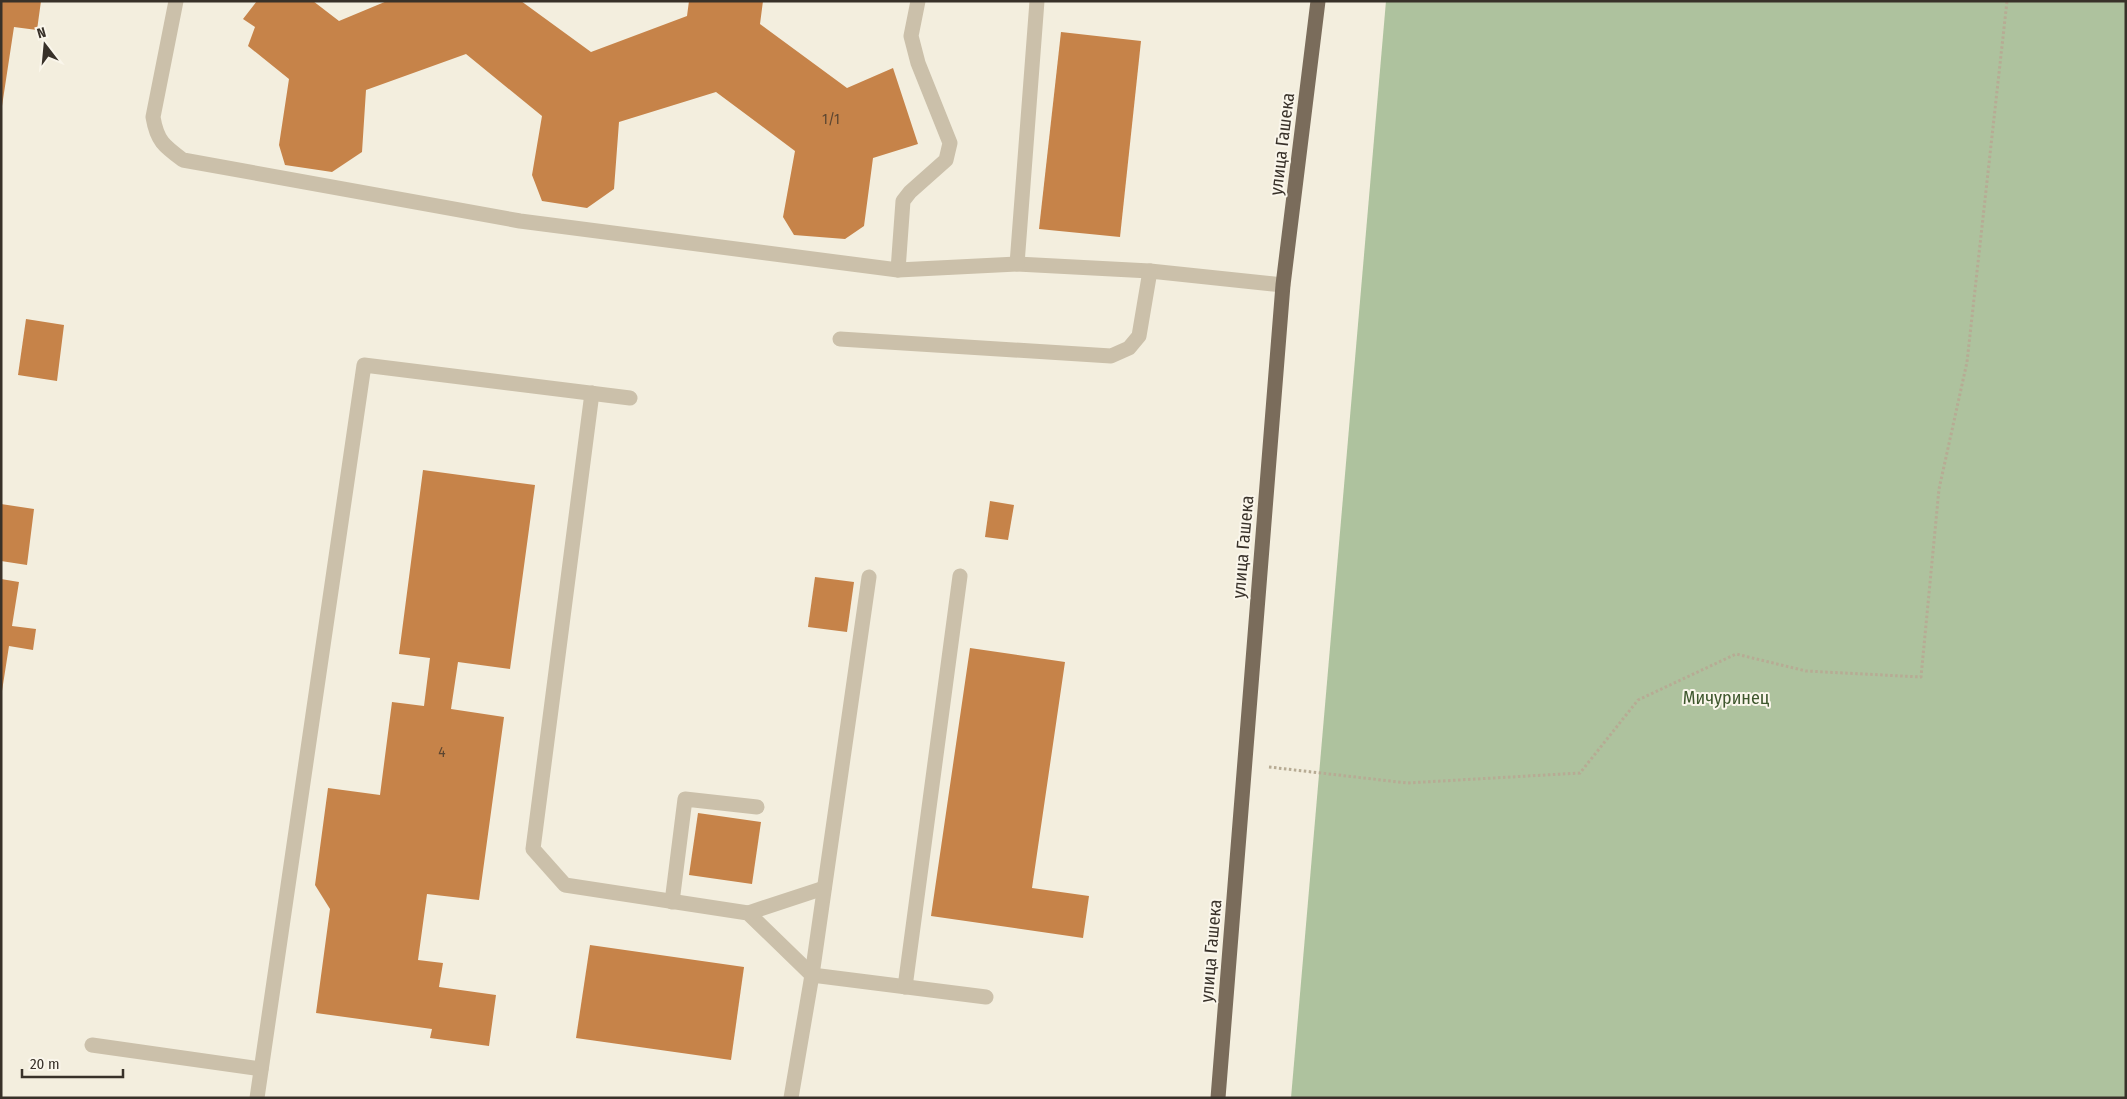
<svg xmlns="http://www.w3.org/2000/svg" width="2127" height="1099" font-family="'Fira Sans Condensed',sans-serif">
<rect width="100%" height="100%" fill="#f3eede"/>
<polygon fill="#aec29e" points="1386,1 2126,1 2126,1098 1291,1098"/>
<g fill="#c68349">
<polygon points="1,1 41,1 37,30 14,27 2,106"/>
<polygon points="257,1 313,1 339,21 387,1 521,1 591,52 687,16 689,1 763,1 760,24 847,88 893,68 918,144 873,158 864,226 845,239 794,235 783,217 795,151 716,92 619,122 614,189 587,208 542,201 532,175 542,116 466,54 366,90 362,152 332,172 285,165 279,145 289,79 248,46 255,27 243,19"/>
<polygon points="1061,32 1141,41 1120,237 1039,229"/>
<polygon points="26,319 64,325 57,381 18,375"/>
<polygon points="423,470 535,485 510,669 458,662 451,709 504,717 479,900 427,894 418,960 443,963 439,987 496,995 489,1046 430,1038 432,1029 316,1013 330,909 315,885 328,788 380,795 392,702 424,706 430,658 399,654"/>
<polygon points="990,501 1014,505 1008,540 985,537"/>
<polygon points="1,504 34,509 27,565 1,561"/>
<polygon points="815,577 854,582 847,632 808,627"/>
<polygon points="1,579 19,582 12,626 36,629 33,650 9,646 2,691"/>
<polygon points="970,648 1065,662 1032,888 1089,896 1083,938 931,916"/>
<polygon points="698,813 761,822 752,884 689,875"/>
<polygon points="590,945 744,967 731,1060 576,1038"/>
</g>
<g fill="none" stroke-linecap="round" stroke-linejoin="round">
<polyline stroke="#b7ab94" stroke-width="3" stroke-dasharray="2.5 2.5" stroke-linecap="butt" points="1269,767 1407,783 1580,773 1638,700 1736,654 1806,671 1921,677 1939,489 1967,362 2007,1"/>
<g stroke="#cbc0aa" stroke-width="15">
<path d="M176 1 153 117C157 141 164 146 183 160L520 221 898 270 1017 264 1150 271 1283 285"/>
<polyline points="1017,264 1037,1"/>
<polyline points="898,270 903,201 910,192 946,160 950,143 918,63 911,36 918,1"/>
<polyline points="840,339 1111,356 1129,348 1139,336 1150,271"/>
<polyline points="592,393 533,849 565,885 748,913 812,975 986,997"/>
<polyline points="672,902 685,799 757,807"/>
<polyline points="748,913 824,888"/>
<polyline points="905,987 960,576"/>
<polyline points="92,1045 261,1069"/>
<polyline points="257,1098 364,365 630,398"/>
<polyline points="791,1098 812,975 869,577"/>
</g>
<polyline stroke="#7a6c5b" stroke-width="15" points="1218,1098 1283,285 1318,1"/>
</g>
<g text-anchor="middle" stroke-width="4" stroke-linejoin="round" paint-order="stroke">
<g font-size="15" fill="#5c4631">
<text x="831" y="124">1/1</text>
<text x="442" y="757">4</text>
</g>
<g font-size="18" fill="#383129" stroke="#faf6eb">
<text transform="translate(1282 144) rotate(-83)" y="6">улица Гашека</text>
<text transform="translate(1243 547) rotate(-85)" y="6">улица Гашека</text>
<text transform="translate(1211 951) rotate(-85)" y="6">улица Гашека</text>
</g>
<g font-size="18" fill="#3e572d" stroke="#faf6eb">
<text x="1726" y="704">Мичуринец</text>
</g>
</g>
<rect width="2127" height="1099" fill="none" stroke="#383129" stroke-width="5"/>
<g transform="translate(45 45) rotate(344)" stroke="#faf6eb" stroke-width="4" paint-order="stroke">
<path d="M0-4L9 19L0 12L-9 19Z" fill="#383129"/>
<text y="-8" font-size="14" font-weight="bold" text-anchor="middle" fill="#383129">N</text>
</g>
<path d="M22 1069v8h101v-8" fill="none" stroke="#383129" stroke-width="2.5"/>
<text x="30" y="1069" font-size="15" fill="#383129" stroke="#faf6eb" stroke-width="4" paint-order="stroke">20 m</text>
</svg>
